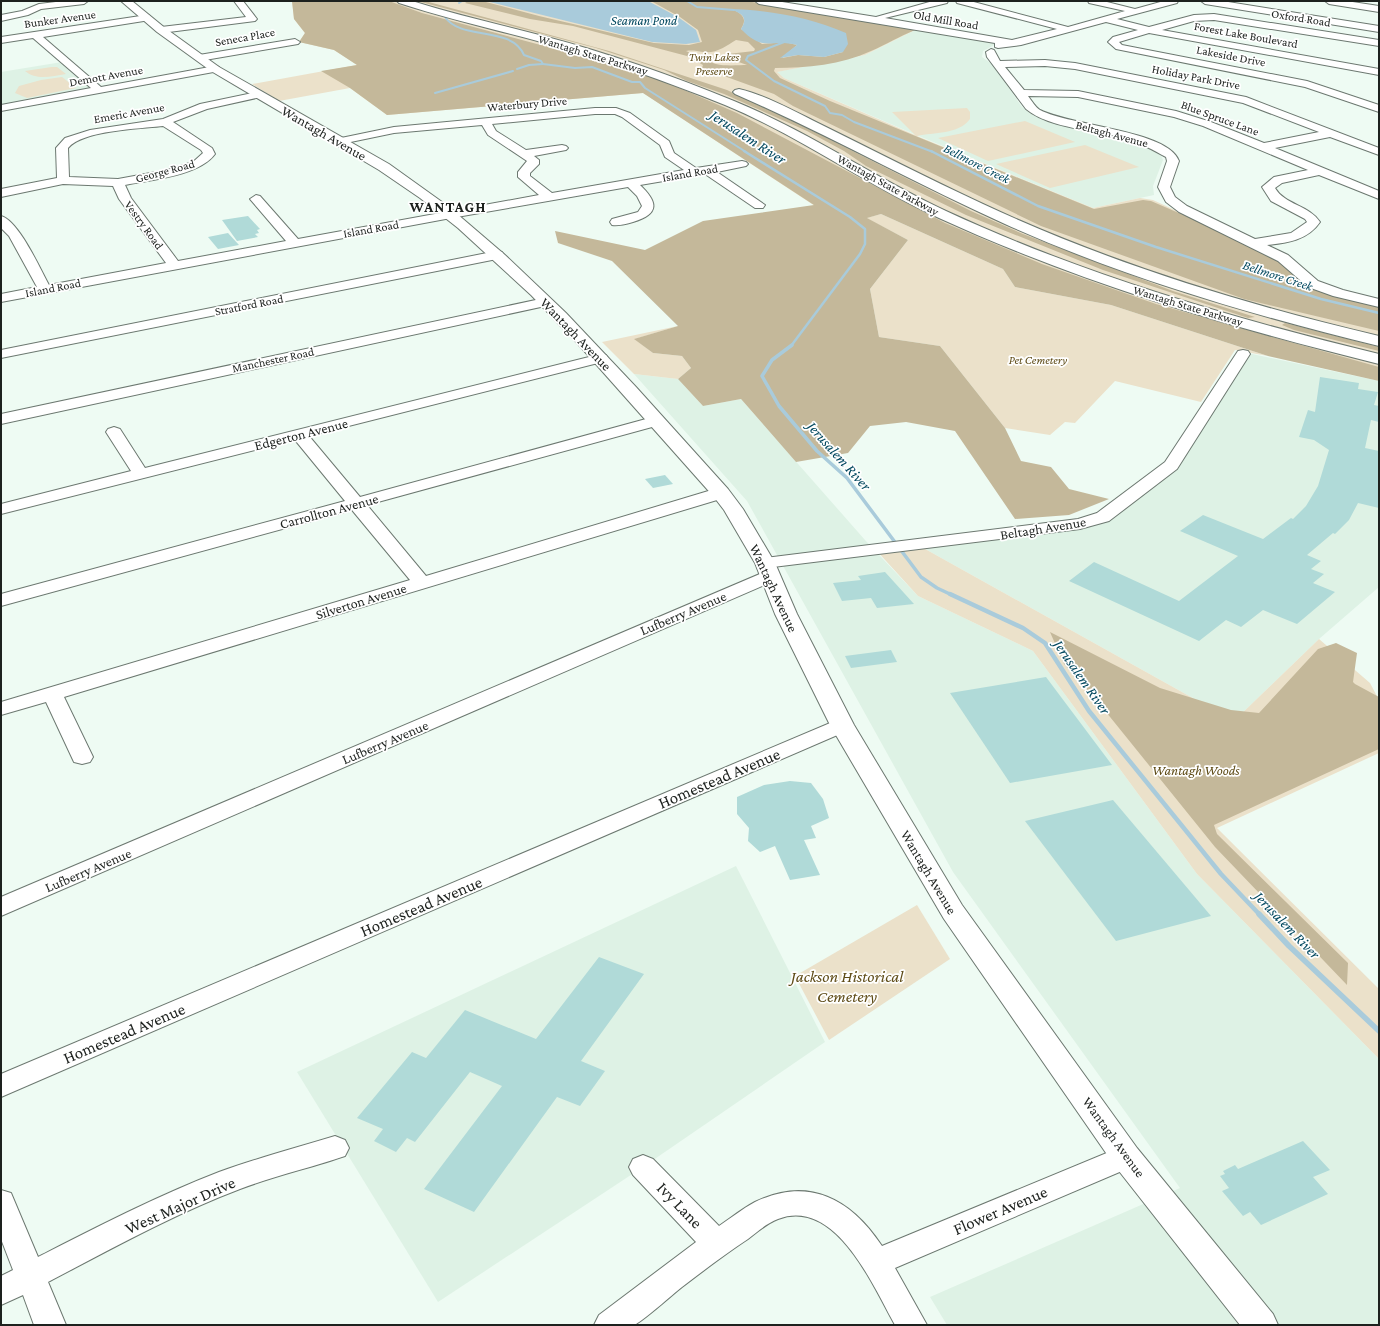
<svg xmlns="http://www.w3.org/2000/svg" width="1380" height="1326" font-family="'Crimson Pro',serif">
<rect width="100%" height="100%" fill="#eefbf3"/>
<g fill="#def2e5">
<polygon points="919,28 998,43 983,51 982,57 992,64 1022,107 1034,116 1051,122 1124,138 1140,144 1161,155 1163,160 1153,186 1154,195 1093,208 921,137 784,78 776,72 865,55"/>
<polygon points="62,62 92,90 1,107 1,72"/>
<polygon points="1243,352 1379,381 1379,587 1319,639 1234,721 918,545 1102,517 1168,467"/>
<polygon points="634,374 678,379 703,406 741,399 865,540 918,596 1033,651 1197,874 1379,1059 1379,1325 947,1325 930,1297 1180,1188 953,872 747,501"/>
<polygon points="736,866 825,1042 643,1167 438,1302 297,1072"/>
</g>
<g fill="#ebe1ca">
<path d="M292 1H754L919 28 865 55 777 72 784 78 915 135 892 112 967 108 970 112V119C958 135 934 132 917 136L1093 208 1140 198 1153 200 1216 229 1306 282 1379 305V380L882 213 821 210 643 93 387 115 350 88 279 101 252 84 357 65 334 50 299 42 305 33 294 19Z"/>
<path d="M52 67H57L66 74C52 76 37 81 25 71Z"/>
<polygon points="62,77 76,88 27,98 15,93 19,86 41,80"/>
<polygon points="1025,121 1075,142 988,161 938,138"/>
<polygon points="1085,145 1139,167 1050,188 996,164"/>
<polygon points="881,214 1003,269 1015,287 1111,305 1268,356 1235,350 1201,402 1115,381 1075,423 1065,422 1050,435 1005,428 940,346 879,337 870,289 908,240 866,218"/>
<polygon points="678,326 635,339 653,353 682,356 691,368 678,379 634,374 602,342"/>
<polygon points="918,545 1234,721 1319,639 1370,683 1379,700 1379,753 1217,828 1379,989 1379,1059 1197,874 1033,651 918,596 876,550"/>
<polygon points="917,905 950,959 829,1040 795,976"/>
</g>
<g fill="#c4b89a" fill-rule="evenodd">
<polygon points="292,1 389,1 422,13 563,51 659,79 737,113 945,223 1042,264 1156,304 1379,367 1379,381 1268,356 1111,305 1015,287 1003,269 881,214 867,218 908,240 870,289 879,337 940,346 1005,428 1021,461 1051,467 1069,489 1109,499 1069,515 1015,519 955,431 906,422 870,426 848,453 796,462 741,399 703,406 678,379 691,368 682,356 653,353 634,339 678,326 612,261 558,243 555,231 645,250 703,221 814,205 643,93 387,115 350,88 321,71 357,65 334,50 299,42 305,33 294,19"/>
<polygon points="417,1 425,1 609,51 727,90 817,133 971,211 1023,234 1173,291 1255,317 1248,318 1103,270 966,215 866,166 844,151 807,131 724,94 687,81 664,70 596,48"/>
<path d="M468 1H482L539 16 654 43 689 45 702 42 698 30 680 17 651 1H746L909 28 915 30C898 37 887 44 871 51 841 65 807 68 775 68L774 71 780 78 830 101 1094 209 1143 200 1151 201 1283 258 1313 284 1379 303V331L1244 299 1041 226 793 106 774 94 702 68 703 65 687 56 573 26 530 19 465 3ZM732 9 843 52 824 57 798 55 782 58 797 45 785 42 762 44 741 29C748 18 742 14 732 9ZM736 40 748 42 755 49 754 51 728 54 725 57 747 65C737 65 710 68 708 58L697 56 686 51C693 50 696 51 703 52 716 54 726 46 736 40Z"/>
<polygon points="1285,323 1379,347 1379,351 1294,330 1282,325"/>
<polygon points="1050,632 1160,688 1231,710 1259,713 1318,649 1336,643 1357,653 1353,682 1355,684 1379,697 1379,749 1214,825 1217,834 1348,963 1347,985 1215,847 1102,707 1064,664"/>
</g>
<g fill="#a9cbdb">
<polygon points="486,1 648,1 678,17 696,30 700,42 686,44 652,42"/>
<path d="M730 9C769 10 810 17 846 33L848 44 843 52 824 57 798 55 780 58 797 45C770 38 764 53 741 29 749 17 741 13 730 9Z"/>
</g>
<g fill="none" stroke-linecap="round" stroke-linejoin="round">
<g stroke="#a9cbdb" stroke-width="2">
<polyline points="687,1 697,7 734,10"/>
<polyline points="459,3 462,1"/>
<path d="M445 17C461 41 511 25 524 55L541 61 543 64 575 68 592 67 632 82H640L645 88 746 152"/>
<polyline points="792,39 748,56 746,60 774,81 825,106 830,113 842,115 854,122 933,152"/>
<polyline points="517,69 529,65 543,64"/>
<polyline points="435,93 513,71"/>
</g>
<g stroke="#a9cbdb" stroke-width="2.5">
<polyline points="744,151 850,217 865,229 865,244 860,254 791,346"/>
<polyline points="931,151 1038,206 1156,247 1321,299 1379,313"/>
</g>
<polyline stroke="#a9cbdb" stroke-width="3.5" points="792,345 772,360 762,376 779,406 817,451 847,478 921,577 937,588 952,595"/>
<polyline stroke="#a9cbdb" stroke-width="4.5" points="950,594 1023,628 1045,643 1089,711 1221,874 1260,915"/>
<polyline stroke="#a9cbdb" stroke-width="5.5" points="1259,914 1289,946 1379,1031"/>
</g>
<g fill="#b0dad8">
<polygon points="248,216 260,229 257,230 259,233 255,234 258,237 237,241 222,220"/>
<polygon points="228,233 239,245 218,249 208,237"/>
<polygon points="1320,377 1359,383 1358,389 1378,392 1374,405 1379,406 1379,422 1371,420 1365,448 1379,451 1379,508 1358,503 1349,520 1335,534 1333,533 1307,555 1321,561 1311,569 1324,574 1313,583 1335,592 1297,624 1263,610 1241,627 1226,620 1199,641 1069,581 1094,562 1179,601 1238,556 1180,531 1203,515 1263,539 1291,518 1293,519 1306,506 1318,486 1329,450 1314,440 1299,437 1308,410 1315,412"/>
<polygon points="665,475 673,484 653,488 645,479"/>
<polygon points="885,572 914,604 877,608 871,598 842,601 833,583 861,580 858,576"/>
<polygon points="891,650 897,662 851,668 845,656"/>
<polygon points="1046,677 1112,765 1010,783 950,693"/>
<polygon points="790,781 811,783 823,799 829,818 811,826 816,838 804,840 820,875 790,880 775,846 760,852 748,841 749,828 737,814 737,797 764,785"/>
<polygon points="1113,800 1211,916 1116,941 1025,821"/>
<polygon points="599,957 644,974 581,1061 605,1071 580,1106 557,1097 474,1212 424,1189 502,1086 470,1072 415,1142 407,1138 396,1152 374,1141 383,1129 357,1118 412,1052 426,1058 465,1010 536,1039"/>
<polygon points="1303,1141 1330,1170 1313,1177 1328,1194 1261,1225 1250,1212 1243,1216 1222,1191 1229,1188 1220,1176 1225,1174 1223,1171 1235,1165 1238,1169"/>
</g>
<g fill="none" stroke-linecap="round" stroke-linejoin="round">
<defs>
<g id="minor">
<polygon points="64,1 88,1 84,4 41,9 28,15 1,21 1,15 22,11 39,4"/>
<polygon points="234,1 243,1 257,19 255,21 161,33 156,30 161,27 246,17"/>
<polygon points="755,1 776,1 876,17 933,1 948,1 947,3 885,18 1012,40 1057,29 957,3 956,1 970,1 1068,27 1125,11 1089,3 1088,1 1103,1 1135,9 1164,1 1178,1 1177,3 1117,19 1149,27 1194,15 1214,14 1379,40 1379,46 1214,20 1194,21 1162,30 1379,69 1379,75 1149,33 1119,42 1122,45 1307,81 1379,105 1379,112 1305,87 1116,49 1108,42 1113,37 1138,30 1106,22 1021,45 998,48 995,47 995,43 759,4"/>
<polygon points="1201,1 1222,1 1379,26 1379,32 1205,4"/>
<polygon points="1325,1 1346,1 1379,6 1379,12 1329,4"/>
<polygon points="147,15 150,16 150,20 43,37 101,87 215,66 219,67 220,69 219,71 1,111 1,105 91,88 33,38 1,43 1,37"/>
<polygon points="295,39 300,42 298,44 199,61 194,58 199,55"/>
<path d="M991 49 994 50 1000 61 1045 60 1075 63 1246 97 1379 148V155L1330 137 1275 148 1379 191V199L1319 175 1282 183 1275 188C1285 205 1309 205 1320 222 1308 240 1287 243 1267 245L1288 255 1318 281 1343 290 1379 299V307L1333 296 1308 287 1278 261 1179 212 1166 202 1158 187 1167 161 1166 157C1153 150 1141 143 1127 139 1097 130 1050 129 1026 109L987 57 986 52ZM1045 66 1075 69 1243 103 1319 132 1264 143 1211 122 1176 111 1078 91 1024 90 1005 67ZM1028 96 1078 97 1174 117 1203 126 1308 170 1274 177 1262 187 1271 201 1305 219 1307 222 1291 233 1255 239 1187 206 1175 197 1170 187 1179 161C1168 130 1070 126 1040 110 1035 107 1032 101 1028 96Z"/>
<path d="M257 92 261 93 262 95 261 97 207 109 173 122 212 148 215 154C199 176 150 180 125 185L131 198 178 261 286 241 250 199 256 195 260 196 298 239 539 195 518 177V172L527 161 488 135 482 125 394 133 341 144 335 141 341 138 394 127 595 108H616L630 113 669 141 674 153 696 168 742 161 746 162 748 164 746 166 717 172 765 205 763 208H755L705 174 640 185C658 202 660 214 633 222 626 224 619 226 612 225L610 222 612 219 638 212 642 206 637 196 628 187 451 218 1 302V294L37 287 9 236 1 228V216C19 221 40 269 49 285L166 263 119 199 113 186 63 184 1 197V189L57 178 56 148 65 138 90 130 163 119 200 104ZM595 114H615L622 117 660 145 665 157 684 170 552 193 530 176V173L539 164V160L534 156 566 150 568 148 566 146 562 145 526 150 496 131 492 124ZM163 126 201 150 203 153 193 162 167 170 118 179 69 177 68 148C83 130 139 129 163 126Z"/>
<polygon points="497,251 502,252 504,255 502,258 1,358 1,350"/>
<polygon points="545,298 550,299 552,302 550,305 1,424 1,414"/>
<polygon points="1243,350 1248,351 1250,354 1177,469 1109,521 1080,529 765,568 759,567 756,563 759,559 765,558 1078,519 1097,513 1165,462 1238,351"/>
<polygon points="601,354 606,355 608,358 606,361 309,436 360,497 657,416 663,418 665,421 663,424 367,505 426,576 715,489 721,488 727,489 730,493 727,497 64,697 93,757 90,762 82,764 74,762 46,702 1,715 1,702 410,580 352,510 1,606 1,594 345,501 295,440 1,514 1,504 131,471 106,432 108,429 114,427 120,429 145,468"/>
<polygon points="769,570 776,572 778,576 776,580 1,916 1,897"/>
<polygon points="842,718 849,720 853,725 849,730 1,1097 1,1074"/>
<path d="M335 1136 345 1140 349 1148 345 1156C310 1168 274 1176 240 1189 174 1214 111 1249 48 1282L66 1325H34L23 1295 1 1305V1276L13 1270 1 1239V1190L11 1193 38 1257C97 1227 157 1196 219 1172 257 1158 296 1148 335 1136Z"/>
<path d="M1126 1145 1136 1149 1140 1157 1136 1165 895 1268 927 1325H895C873 1286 836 1197 778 1219 767 1223 757 1232 748 1239 725 1254 703 1271 682 1287 673 1294 642 1322 634 1325 627 1326 603 1325 594 1325L599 1315 696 1242 633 1175 629 1167 633 1159 643 1155 653 1159 719 1226C731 1218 742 1209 755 1202 809 1176 851 1199 882 1246Z"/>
</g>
<polygon id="major" points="121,1 132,1 165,28 219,67 389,164 449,207 505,255 566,313 636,387 728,489 743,509 775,563 797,614 854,725 962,905 1137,1148 1273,1314 1278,1325 1240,1325 1115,1166 944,919 830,725 775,614 755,563 724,510 714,497 578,344 531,295 458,228 420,198 379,170 211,71 157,32"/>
<g id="highway">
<path d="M397 1H412C456 15 502 25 547 37 611 54 673 76 734 101 808 131 873 177 946 211 1084 275 1231 318 1379 354V364C1229 327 1081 283 939 218 866 185 800 136 725 105 665 81 604 59 541 42 493 29 445 18 399 3Z"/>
<path d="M739 89C765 95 794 111 818 123 873 150 927 178 983 204 1109 263 1243 304 1379 336V346C1252 315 1125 278 1005 224 914 183 827 134 735 94L733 92 735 90Z"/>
</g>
</defs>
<use href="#minor" stroke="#6c7870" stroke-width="2"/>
<use href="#major" stroke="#6c7870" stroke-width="2"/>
<use href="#highway" stroke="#6c7870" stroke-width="2"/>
<use href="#minor" fill="#fff" fill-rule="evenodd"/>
<use href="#major" fill="#fff" fill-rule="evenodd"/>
<use href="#highway" fill="#fff" fill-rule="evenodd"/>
</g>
<g text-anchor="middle" stroke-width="3.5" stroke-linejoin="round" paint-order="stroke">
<g font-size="12" fill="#1d211e" stroke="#fff">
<text transform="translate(1301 18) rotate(9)" y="4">Oxford Road</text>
<text transform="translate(60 19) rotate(-8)" y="4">Bunker Avenue</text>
<text transform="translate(946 20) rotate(10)" y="4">Old Mill Road</text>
<text transform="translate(1246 35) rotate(10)" y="4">Forest Lake Boulevard</text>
<text transform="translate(245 37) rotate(-10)" y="4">Seneca Place</text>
<text transform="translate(593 55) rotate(17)" y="4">Wantagh State Parkway</text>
<text transform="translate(1231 56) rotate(11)" y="4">Lakeside Drive</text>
<text transform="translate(106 76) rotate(-10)" y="4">Demott Avenue</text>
<text transform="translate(1196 77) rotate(11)" y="4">Holiday Park Drive</text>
<text transform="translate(527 104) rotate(-5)" y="4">Waterbury Drive</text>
<text transform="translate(129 113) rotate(-10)" y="4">Emeric Avenue</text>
<text transform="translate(1220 118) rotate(20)" y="4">Blue Spruce Lane</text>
<text transform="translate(1112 134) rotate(15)" y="4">Beltagh Avenue</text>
<text transform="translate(165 171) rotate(-15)" y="4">George Road</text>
<text transform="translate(690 173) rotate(-10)" y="4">Island Road</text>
<text transform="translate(888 185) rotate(29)" y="4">Wantagh State Parkway</text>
<text transform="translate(144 225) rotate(54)" y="4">Vestry Road</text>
<text transform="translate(371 229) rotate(-10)" y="4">Island Road</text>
<text transform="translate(53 288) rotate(-11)" y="4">Island Road</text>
<text transform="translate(249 305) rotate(-11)" y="4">Stratford Road</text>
<text transform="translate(1188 306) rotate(17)" y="4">Wantagh State Parkway</text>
<text transform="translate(273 360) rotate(-12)" y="4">Manchester Road</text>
</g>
<g font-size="12" font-style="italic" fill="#5e4b16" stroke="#fff">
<text x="714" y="61">Twin Lakes<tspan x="714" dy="14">Preserve</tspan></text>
<text x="1038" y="364">Pet Cemetery</text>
</g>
<g font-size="13" font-style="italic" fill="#00475e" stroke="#fff">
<text x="644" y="25">Seaman Pond</text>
<text transform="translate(977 163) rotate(27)" y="5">Bellmore Creek</text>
<text transform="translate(1278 275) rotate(18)" y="5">Bellmore Creek</text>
</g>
<g font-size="14" fill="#1d211e" stroke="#fff">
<text transform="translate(324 133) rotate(30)" y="5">Wantagh Avenue</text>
<text transform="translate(576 334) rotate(46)" y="5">Wantagh Avenue</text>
<text transform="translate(301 434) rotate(-14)" y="5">Edgerton Avenue</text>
<text transform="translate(329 511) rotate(-15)" y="5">Carrollton Avenue</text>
<text transform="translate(1043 528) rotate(-9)" y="5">Beltagh Avenue</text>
<text transform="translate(774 588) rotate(65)" y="5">Wantagh Avenue</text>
<text transform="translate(361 601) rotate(-17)" y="5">Silverton Avenue</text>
<text transform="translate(683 613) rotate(-23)" y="5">Lufberry Avenue</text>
<text transform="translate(385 742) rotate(-23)" y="5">Lufberry Avenue</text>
<text transform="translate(88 870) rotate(-23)" y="5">Lufberry Avenue</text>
<text transform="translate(929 872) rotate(59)" y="5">Wantagh Avenue</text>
<text transform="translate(1114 1137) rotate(54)" y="5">Wantagh Avenue</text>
</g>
<g font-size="14" font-style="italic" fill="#5e4b16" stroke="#fff">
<text x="1196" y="775">Wantagh Woods</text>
</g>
<g font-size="15" font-style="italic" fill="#00475e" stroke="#fff">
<text transform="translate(748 137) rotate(33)" y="5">Jerusalem River</text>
<text transform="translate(839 456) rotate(48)" y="5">Jerusalem River</text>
<text transform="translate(1082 677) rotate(55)" y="5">Jerusalem River</text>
<text transform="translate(1287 925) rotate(46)" y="5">Jerusalem River</text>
</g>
<g font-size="15" font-weight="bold" letter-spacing="1" fill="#1d211e" stroke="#fff">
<text x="448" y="212">WANTAGH</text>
</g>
<g font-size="17" fill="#1d211e" stroke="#fff">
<text transform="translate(719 778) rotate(-23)" y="6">Homestead Avenue</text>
<text transform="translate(421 906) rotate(-23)" y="6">Homestead Avenue</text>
<text transform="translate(124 1033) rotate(-23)" y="6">Homestead Avenue</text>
<text transform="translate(180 1205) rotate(-24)" y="6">West Major Drive</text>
<text transform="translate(680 1205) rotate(46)" y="6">Ivy Lane</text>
<text transform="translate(1000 1210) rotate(-23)" y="6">Flower Avenue</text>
</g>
<g font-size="17" font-style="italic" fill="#5e4b16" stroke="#fff">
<text x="847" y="982">Jackson Historical<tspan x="847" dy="20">Cemetery</tspan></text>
</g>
</g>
<rect width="1380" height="1326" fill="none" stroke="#1d211e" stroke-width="4"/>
</svg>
